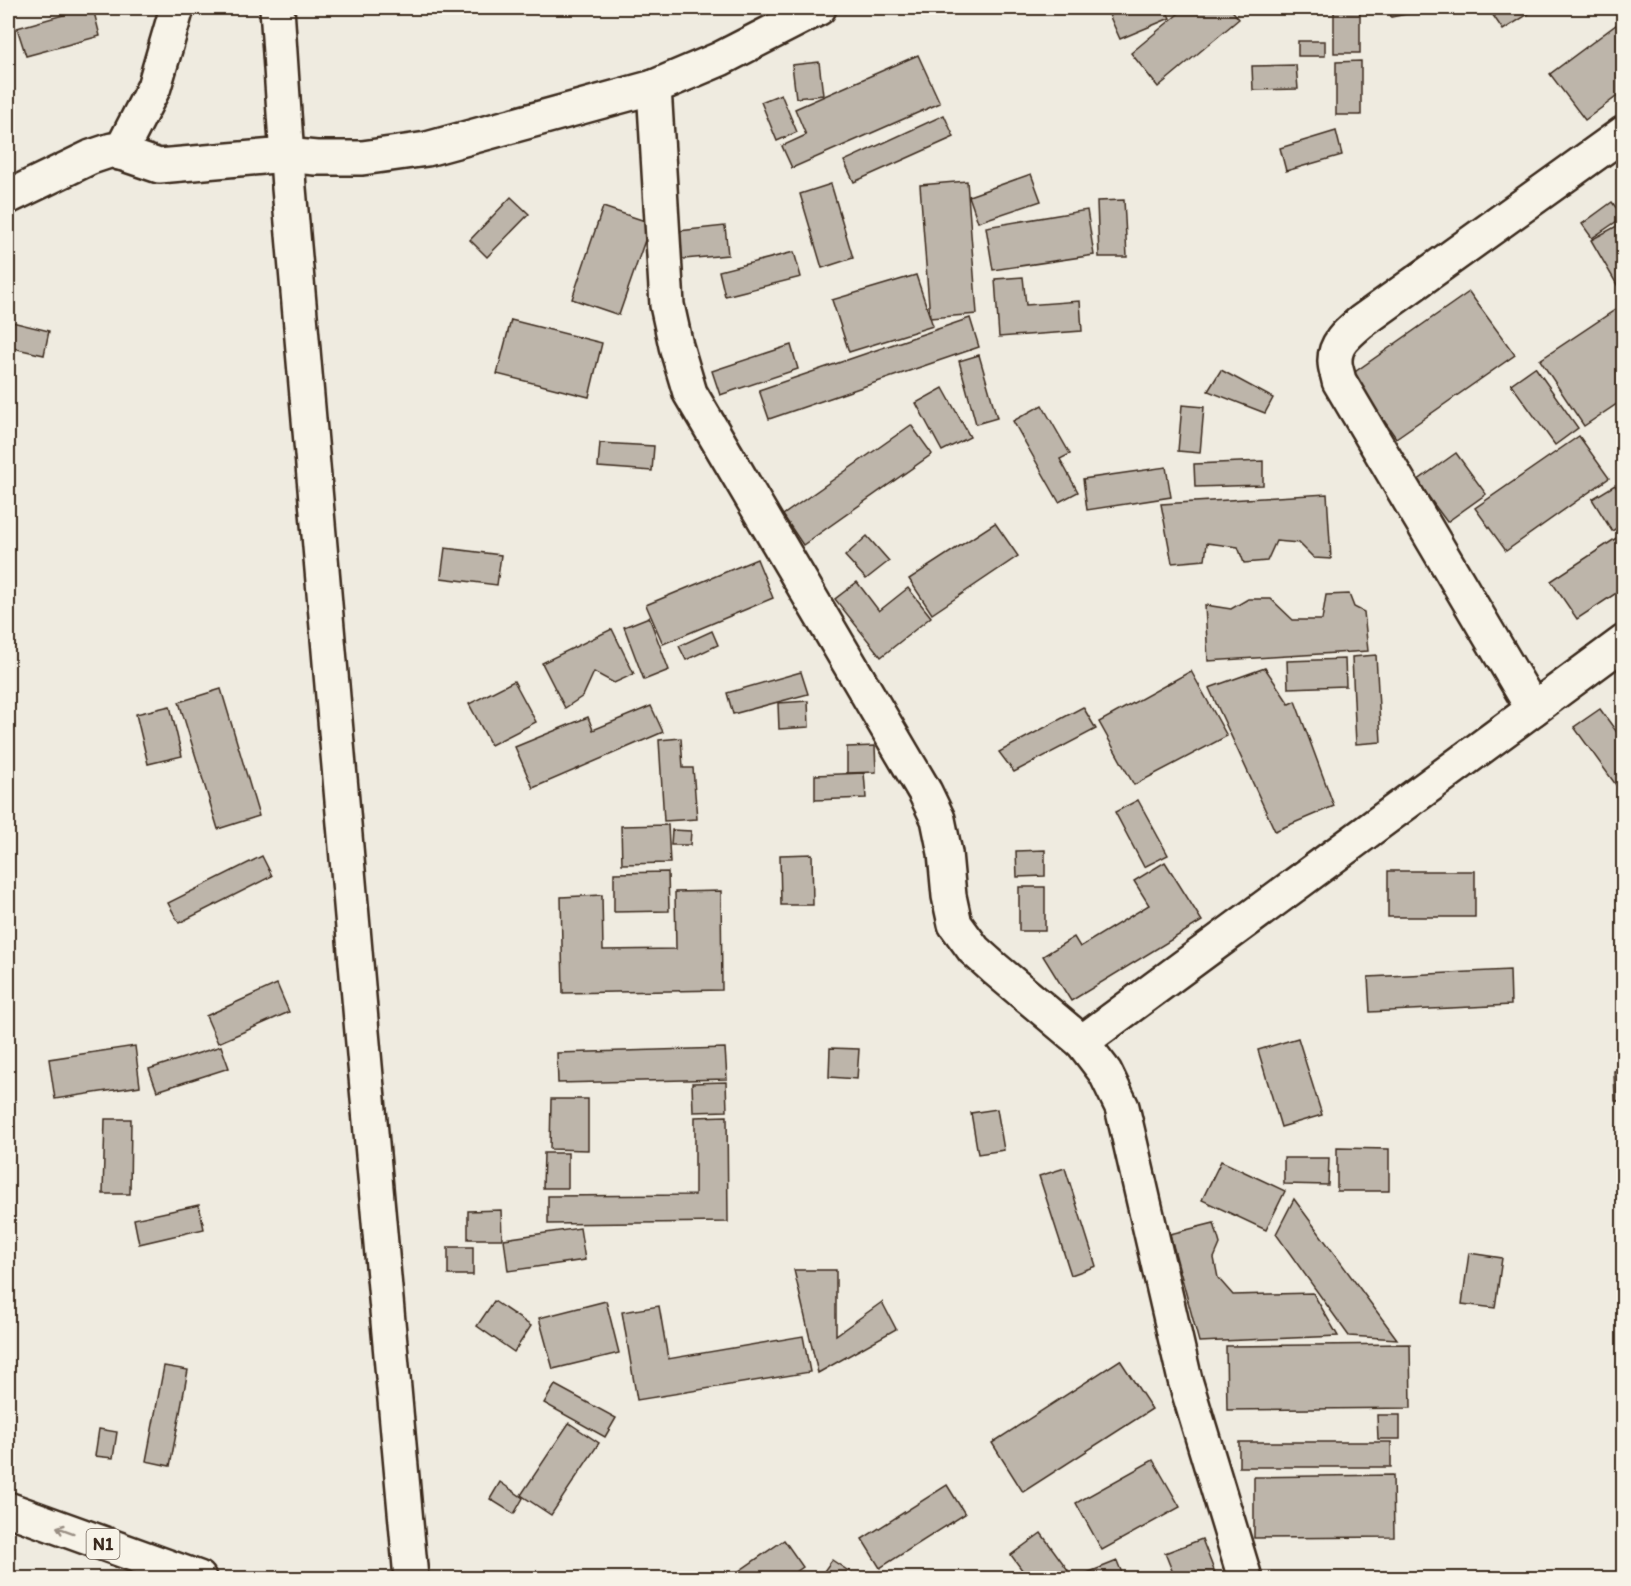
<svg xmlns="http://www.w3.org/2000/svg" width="1631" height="1586" font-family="Itim,sans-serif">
<rect width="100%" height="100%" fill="#efebe0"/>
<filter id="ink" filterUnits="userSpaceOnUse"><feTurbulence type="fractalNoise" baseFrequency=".0167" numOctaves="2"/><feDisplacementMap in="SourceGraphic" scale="12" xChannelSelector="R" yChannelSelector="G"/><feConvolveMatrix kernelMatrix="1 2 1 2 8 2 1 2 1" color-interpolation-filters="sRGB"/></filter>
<g filter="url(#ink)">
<g fill="#bdb5aa" stroke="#3b2a1e" stroke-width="1.5">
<polygon points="88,8 93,8 100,36 26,56 17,28"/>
<polygon points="1106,8 1165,8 1170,18 1120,39"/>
<polygon points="1183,8 1230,8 1239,19 1158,87 1131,53 1184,9"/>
<rect x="1334" y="8" width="26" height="45"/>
<polygon points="1389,8 1436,8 1391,17"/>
<polygon points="1488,8 1538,8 1503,30"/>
<polygon points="1624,19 1624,91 1585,120 1550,74"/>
<rect x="1298" y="41" width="27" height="15"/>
<polygon points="918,55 940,103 792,168 782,146 806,135 795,109"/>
<polygon points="1361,61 1361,115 1336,115 1336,62"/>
<polygon points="819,62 823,95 796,98 792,65"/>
<polygon points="1296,65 1298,89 1253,90 1252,66"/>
<polygon points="781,94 797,132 777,141 761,102"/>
<polygon points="944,115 954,137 854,182 844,161"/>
<polygon points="1336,131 1342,155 1286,171 1280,148"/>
<polygon points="1031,174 1041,201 978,222 969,196"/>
<polygon points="967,181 977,314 930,318 920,185"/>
<polygon points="831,184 853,258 822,268 800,194"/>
<polygon points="511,197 529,214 487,257 470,240"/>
<polygon points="1124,200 1127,257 1099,257 1097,201"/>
<polygon points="1612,202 1623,217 1592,238 1582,224"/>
<polygon points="603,207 651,223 619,315 572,299"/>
<polygon points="1087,210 1094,255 993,270 986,227"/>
<polygon points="1624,222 1624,294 1623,295 1591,240"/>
<polygon points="725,226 728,255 673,260 669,232"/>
<polygon points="794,252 801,277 725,296 719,271"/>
<polygon points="916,275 933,326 849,352 832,300"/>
<polygon points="1023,277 1026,305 1080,301 1082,331 999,337 995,279"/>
<polygon points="1469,292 1515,355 1396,438 1352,374"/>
<polygon points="1624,304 1624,399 1584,426 1540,360"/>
<polygon points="970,318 979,347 769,419 759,390"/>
<polygon points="511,320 602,343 589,397 497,374"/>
<polygon points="8,321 49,331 44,355 8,347"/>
<polygon points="791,345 798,369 720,395 712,371"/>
<polygon points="979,355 997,418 976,424 959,361"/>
<polygon points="1535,367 1578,428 1555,445 1511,384"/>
<polygon points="1221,370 1273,398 1265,413 1208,391"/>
<polygon points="943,388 970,437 942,451 916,403"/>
<polygon points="1042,405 1070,454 1060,459 1078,492 1059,502 1013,421"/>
<polygon points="1182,405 1204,407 1200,453 1178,451"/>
<polygon points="911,425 932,454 803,545 783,515"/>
<polygon points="1579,436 1609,478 1506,551 1475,508"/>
<polygon points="600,443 654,446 652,471 598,467"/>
<polygon points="1456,453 1486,494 1447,522 1417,481"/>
<polygon points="1263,461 1263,485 1195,487 1194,464"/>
<polygon points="1166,467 1171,497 1087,510 1083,479"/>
<polygon points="1615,485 1624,499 1624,524 1612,531 1592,499"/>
<polygon points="1327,494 1331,559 1314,558 1299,543 1276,541 1267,561 1244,563 1238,547 1207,543 1205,560 1172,563 1161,504"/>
<polygon points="995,523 1018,556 932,614 909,579"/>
<polygon points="1624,533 1624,588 1577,619 1551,581"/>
<polygon points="867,536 889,561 866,579 845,556"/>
<polygon points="445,548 501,555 497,585 441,578"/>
<polygon points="757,559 773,598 663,644 646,605"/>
<polygon points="857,582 879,611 908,588 931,617 881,657 835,599"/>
<polygon points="1349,594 1354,607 1364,612 1368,651 1208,661 1205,605 1231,609 1248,599 1271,599 1293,620 1322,620 1326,595"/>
<polygon points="649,617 669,670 644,680 624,627"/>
<polygon points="612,629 634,674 614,683 594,672 583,696 565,708 542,663"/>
<polygon points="712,631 718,645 686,660 679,646"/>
<polygon points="1376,655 1381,742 1356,744 1352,657"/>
<polygon points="1345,659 1346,686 1288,688 1287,661"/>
<polygon points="1265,668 1289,704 1295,701 1334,806 1275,831 1209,688"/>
<polygon points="1191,671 1227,736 1134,785 1099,722"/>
<polygon points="801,672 808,694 733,714 727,693"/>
<polygon points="514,681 536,722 491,745 469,704"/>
<polygon points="221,689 259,816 218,829 179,702"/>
<polygon points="808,701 809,727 779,729 778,703"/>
<polygon points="170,706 182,756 148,764 136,714"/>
<polygon points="651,706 663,732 533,788 515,747 588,717 593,730"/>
<polygon points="1083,707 1096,729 1014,772 999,752"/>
<polygon points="1600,709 1624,742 1624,796 1574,727"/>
<polygon points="681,738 683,768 693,768 697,819 664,821 659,740"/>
<polygon points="875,746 876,772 847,773 847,747"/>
<polygon points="864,773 866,798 815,800 815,775"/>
<polygon points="1138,800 1168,855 1144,867 1115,812"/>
<polygon points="668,825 670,863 622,864 621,826"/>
<polygon points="672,830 691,831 690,845 671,845"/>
<polygon points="1045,850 1045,876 1017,877 1016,851"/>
<polygon points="812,854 813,905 781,905 780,855"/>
<polygon points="262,856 272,876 179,923 168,903"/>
<polygon points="1165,862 1202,921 1071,1001 1043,956 1074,937 1080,947 1149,905 1134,881"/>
<rect x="1388" y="871" width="87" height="46"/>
<polygon points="668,872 669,911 614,912 614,873"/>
<rect x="1019" y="887" width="26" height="44"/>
<polygon points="721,891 722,990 563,993 561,897 602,895 603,950 676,949 675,892"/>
<polygon points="1510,970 1511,1005 1370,1012 1368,977"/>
<polygon points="277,984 289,1012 218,1043 206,1016"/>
<polygon points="1298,1038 1322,1115 1281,1127 1258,1050"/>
<polygon points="135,1046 140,1086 55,1099 49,1059"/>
<polygon points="221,1046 229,1068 157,1091 149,1069"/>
<polygon points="725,1048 727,1079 558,1083 557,1053"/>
<polygon points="830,1048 859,1049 857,1079 829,1077"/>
<polygon points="1624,1070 1624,1101 1615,1101 1614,1071"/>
<polygon points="726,1082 727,1111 693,1112 692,1083"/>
<polygon points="551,1099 588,1099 588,1150 550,1149"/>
<polygon points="997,1109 1004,1150 978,1154 971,1113"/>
<polygon points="727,1116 728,1222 548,1224 548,1196 695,1195 695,1117"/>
<polygon points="105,1119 131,1119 130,1194 103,1194"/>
<polygon points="1337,1148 1389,1149 1389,1191 1337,1191"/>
<polygon points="544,1153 568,1153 568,1188 543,1188"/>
<polygon points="1284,1158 1329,1158 1328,1185 1284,1184"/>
<polygon points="1221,1161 1285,1191 1266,1230 1202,1200"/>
<polygon points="1065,1168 1096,1266 1071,1275 1039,1176"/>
<polygon points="1294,1199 1397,1339 1349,1336 1276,1234"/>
<polygon points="199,1205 204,1229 139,1244 134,1219"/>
<polygon points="501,1210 502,1239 468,1239 468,1211"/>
<polygon points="1214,1223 1220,1244 1214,1258 1218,1278 1233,1295 1313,1293 1338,1336 1199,1342 1170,1234"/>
<polygon points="580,1228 585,1260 508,1271 504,1239"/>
<rect x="448" y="1247" width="25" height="28"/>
<polygon points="1469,1253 1502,1258 1495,1308 1462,1304"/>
<polygon points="794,1270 836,1270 836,1335 882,1302 896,1329 818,1373"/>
<polygon points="494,1301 531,1326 514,1352 477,1326"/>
<polygon points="606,1301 619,1353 553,1369 539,1318"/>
<polygon points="659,1306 668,1359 803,1336 810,1372 637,1400 622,1312"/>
<polygon points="1410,1344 1411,1408 1227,1410 1226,1346"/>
<polygon points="1120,1360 1152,1409 1023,1492 992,1443"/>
<polygon points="164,1366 188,1370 170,1466 146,1461"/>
<polygon points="555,1385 616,1418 605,1437 544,1403"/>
<polygon points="1377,1415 1400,1415 1400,1439 1378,1439"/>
<polygon points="569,1423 599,1443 551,1515 521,1495"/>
<polygon points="99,1429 117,1432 113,1458 95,1456"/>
<rect x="1239" y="1442" width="152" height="25"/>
<polygon points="1153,1460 1180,1507 1102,1550 1076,1503"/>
<polygon points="1393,1475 1394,1537 1254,1538 1254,1477"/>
<polygon points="500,1482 523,1498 514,1514 490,1499"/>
<polygon points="947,1485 965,1514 880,1568 862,1539"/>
<polygon points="1041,1533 1068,1570 1056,1578 1028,1578 1011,1555"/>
<polygon points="1202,1539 1217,1578 1175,1578 1165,1553"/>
<polygon points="784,1540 803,1567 787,1578 729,1578"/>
<polygon points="832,1560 859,1578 819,1578"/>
<polygon points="1117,1561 1124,1578 1083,1578 1082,1575"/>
</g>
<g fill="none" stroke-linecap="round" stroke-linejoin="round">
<defs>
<g id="minor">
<polyline points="277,8 289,188 362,1032 411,1578"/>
<polyline points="819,8 720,59 654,87 667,305 676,346 690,393 925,792 938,819 945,853 949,896 955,924 974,950 994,968 1082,1042 1105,1072 1122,1107 1185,1380 1245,1578"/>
<polyline points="120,153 154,87 177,8"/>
<polyline points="8,197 91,157 112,150 159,166 286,155 316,158 362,158 427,149 654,87"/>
<path d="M1533 709 1339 381C1338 375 1335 368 1335 362 1334 344 1348 333 1361 322L1624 133"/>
<polyline points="1082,1042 1624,642"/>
</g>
<polyline id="highway" points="8,1509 199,1578"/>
</defs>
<use href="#minor" stroke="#3b2a1e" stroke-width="38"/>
<use href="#highway" stroke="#3b2a1e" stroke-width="38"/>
<use href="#minor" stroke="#f7f3e8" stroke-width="33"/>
<use href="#highway" stroke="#f7f3e8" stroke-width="33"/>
</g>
<defs><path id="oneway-shaft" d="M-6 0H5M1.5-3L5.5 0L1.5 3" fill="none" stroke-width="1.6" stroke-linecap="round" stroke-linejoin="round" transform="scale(1.5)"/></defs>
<use stroke="#998e83" href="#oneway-shaft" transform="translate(65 1530) rotate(-160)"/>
</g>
<g text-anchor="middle" stroke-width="5" stroke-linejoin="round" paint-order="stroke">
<rect fill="#f7f3e8" stroke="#73665b" stroke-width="1.5" x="86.5" y="1529" width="33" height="30" rx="4.5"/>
<g font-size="18" font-weight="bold" fill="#3b2a1e">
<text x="103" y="1550">N1</text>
</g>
</g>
<rect width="1631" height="1586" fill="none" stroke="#f7f3e8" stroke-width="30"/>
<rect x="15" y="15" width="1601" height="1556" fill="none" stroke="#3b2a1e" stroke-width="2" filter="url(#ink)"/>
</svg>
